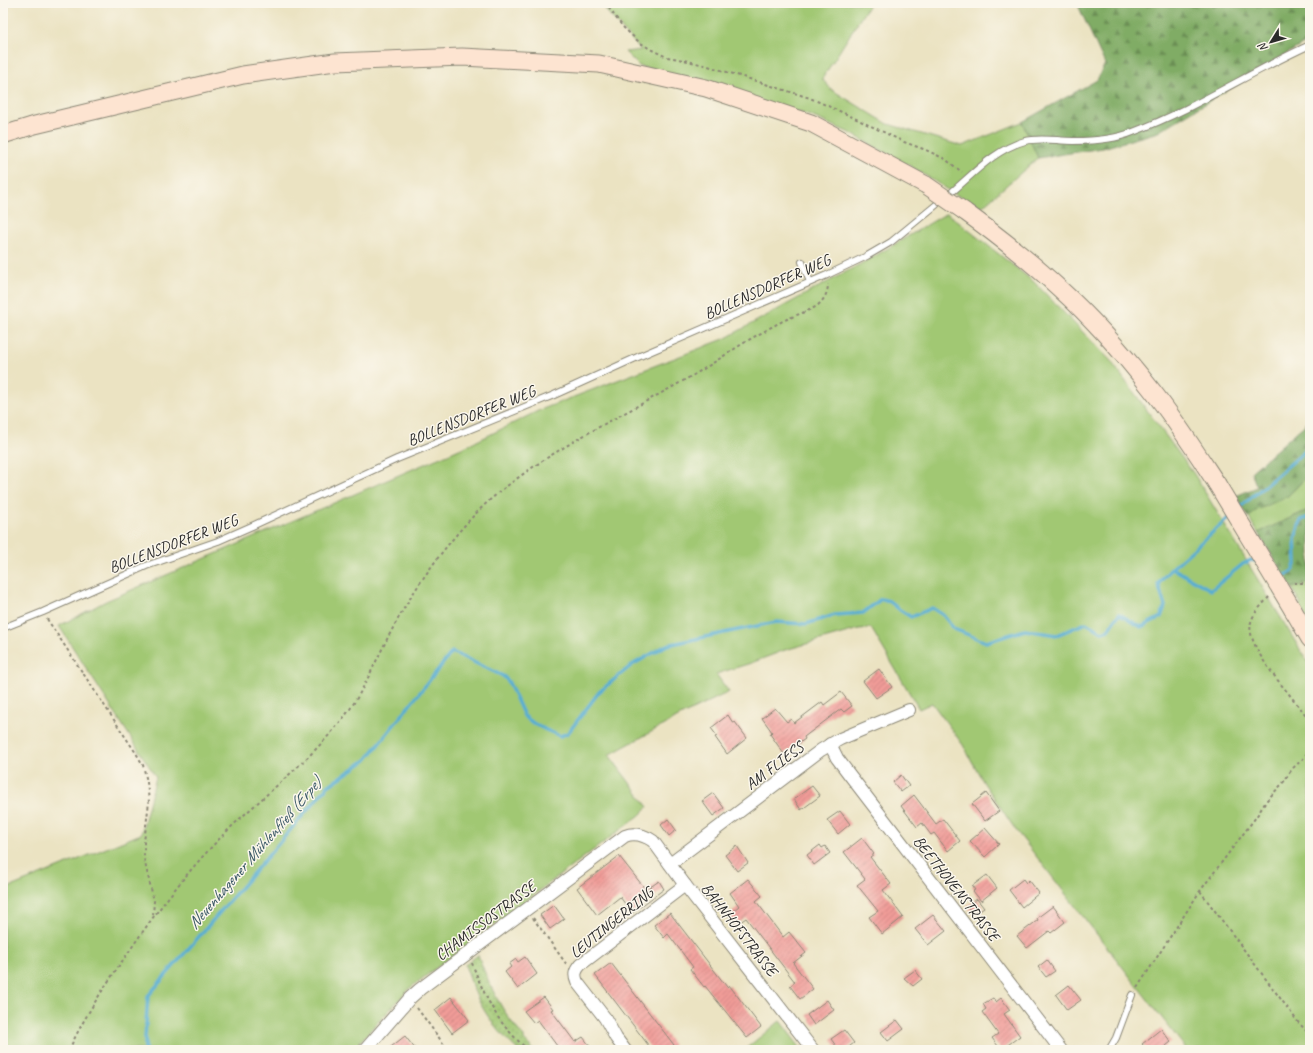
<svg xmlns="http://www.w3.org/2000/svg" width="1313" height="1053" font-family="Caveat,sans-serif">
<defs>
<pattern id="forest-firs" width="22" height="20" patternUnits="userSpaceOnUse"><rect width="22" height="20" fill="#80ac65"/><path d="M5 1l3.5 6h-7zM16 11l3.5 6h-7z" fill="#698c53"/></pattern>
<pattern id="park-dots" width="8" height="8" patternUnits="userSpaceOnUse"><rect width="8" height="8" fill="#a1c873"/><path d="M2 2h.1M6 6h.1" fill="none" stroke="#83a35f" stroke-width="1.8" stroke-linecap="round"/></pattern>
<pattern id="building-hatch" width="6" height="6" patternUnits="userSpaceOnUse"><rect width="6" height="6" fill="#f19c98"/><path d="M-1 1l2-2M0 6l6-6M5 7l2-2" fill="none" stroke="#c37f7c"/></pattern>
</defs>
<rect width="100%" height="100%" fill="#fbf7ec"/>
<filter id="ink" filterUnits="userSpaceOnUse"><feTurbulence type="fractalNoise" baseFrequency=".025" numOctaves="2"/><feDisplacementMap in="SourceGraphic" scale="8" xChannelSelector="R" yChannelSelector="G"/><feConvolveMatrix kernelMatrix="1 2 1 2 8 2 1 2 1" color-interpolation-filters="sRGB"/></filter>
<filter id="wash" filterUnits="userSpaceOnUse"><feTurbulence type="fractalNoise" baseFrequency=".012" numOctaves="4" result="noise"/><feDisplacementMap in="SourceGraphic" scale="16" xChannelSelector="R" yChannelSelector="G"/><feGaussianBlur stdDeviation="0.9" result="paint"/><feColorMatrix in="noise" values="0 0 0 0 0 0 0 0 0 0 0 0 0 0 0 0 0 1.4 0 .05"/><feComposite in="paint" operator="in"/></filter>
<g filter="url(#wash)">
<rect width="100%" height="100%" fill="#ebe3c2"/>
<g fill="#a1c873" stroke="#667a4f">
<polygon points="601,3 870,3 822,79 832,90 888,124 962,146 1022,122 1038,158 979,209 912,167 850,133 811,116 639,66 625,52 641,50 608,13"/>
<polygon points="947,213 1034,282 1110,360 1194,474 1310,666 1310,1050 1187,1050 1015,829 984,783 963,745 932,703 919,709 871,628 859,629 785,650 751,663 716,674 729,692 682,715 609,755 648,807 640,815 411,987 352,1050 3,1050 3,890 141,834 156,777 59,626 106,601 471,444 540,410 724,339 875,256"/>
<polygon points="1310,473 1310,509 1258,533 1249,518 1255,511 1288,496"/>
<polygon points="1310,583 1310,624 1299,606 1301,605 1292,588"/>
<polygon points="780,1021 802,1050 744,1050"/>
</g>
<g fill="url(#forest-firs)" stroke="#566c48">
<polygon points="1077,3 1310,3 1310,40 1158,132 1103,148 1038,158 1022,122 1097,80 1105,64"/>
<polygon points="1310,420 1310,473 1288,496 1255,511 1249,518 1236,496 1257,487 1251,472"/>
<polygon points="1310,509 1310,583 1292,588 1258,533"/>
</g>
<path fill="url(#park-dots)" stroke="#667a4f" d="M478 955C489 985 502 1013 524 1037V1040L534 1050H518C501 1035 487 1018 477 997 472 987 469 975 465 965Z"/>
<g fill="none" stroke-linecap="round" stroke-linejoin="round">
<g stroke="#57add3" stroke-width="3.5">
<polyline points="1238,509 1310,447"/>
<polyline points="1172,568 1231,516"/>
<polyline points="1278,572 1284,576 1292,572 1296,562 1295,539 1301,520 1310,517"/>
<polyline points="145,1050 145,1038 148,996 328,786 366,760 452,652 503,676 508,681 524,716 533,723 546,730 560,736 568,733 599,692 632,665 667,645 776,622 806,624 835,615 863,613 881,599 889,601 900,610 911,617 932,608 943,615 954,629 986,642 1025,630 1057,635 1086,623 1102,632 1108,630 1119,614 1141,627 1161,617 1165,606 1158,584 1172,568 1211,590 1243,564 1251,560 1257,561"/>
</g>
</g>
<g id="blocks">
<g fill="url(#building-hatch)">
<polygon points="879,669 892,687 876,698 863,681"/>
<polygon points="841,692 852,706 844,712 841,709 804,737 805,739 784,754 770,734 772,732 762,718 775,708 787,722 791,719 794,723 822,702 824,705"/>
<polygon points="728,715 733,723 735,722 747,738 727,754 715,737 717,736 711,728"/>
<polygon points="901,775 909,786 901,792 893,782"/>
<polygon points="812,786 820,796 801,810 794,799"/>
<polygon points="713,793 724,808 713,816 702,801"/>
<polygon points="986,793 999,811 985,821 972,804"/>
<polygon points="914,795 936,824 943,819 960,841 948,851 934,833 931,835 922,823 917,827 901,806"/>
<polygon points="840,811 850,824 838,834 827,820"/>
<polygon points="668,819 676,830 669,836 661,825"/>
<polygon points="985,828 999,844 985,857 970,841"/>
<polygon points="862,838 874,854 870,857 891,884 883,890 903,917 882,934 869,917 878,911 857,885 865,879 844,852"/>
<polygon points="820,845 822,848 825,846 830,853 814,865 807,855"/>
<polygon points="737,846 748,863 737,871 725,855"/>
<polygon points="619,856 646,890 659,881 664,889 632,913 620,897 597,915 577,888"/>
<polygon points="987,875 997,888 981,901 973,891 975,890 972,886"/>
<polygon points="748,879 762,896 756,901 783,937 789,932 806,953 793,963 813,989 800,999 790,986 795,982 746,918 736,925 728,915 739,906 730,893"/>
<polygon points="1023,879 1026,883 1029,880 1039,893 1022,907 1009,890"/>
<polygon points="977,899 984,908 974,915 967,906"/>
<polygon points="554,905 564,919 550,929 540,915"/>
<polygon points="1053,906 1065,922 1051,933 1049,931 1027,948 1017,936 1038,920 1037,918"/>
<polygon points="670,913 727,987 729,985 761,1027 747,1038 705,986 704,987 690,969 693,967 668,934 664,938 654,925"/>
<polygon points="933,915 946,931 928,945 915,929"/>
<polygon points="525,957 537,974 518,989 505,972 511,967 509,964 516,959 518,962"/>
<polygon points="1047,960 1055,971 1046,977 1038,967"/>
<polygon points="611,963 674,1045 668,1050 652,1050 595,975"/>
<polygon points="915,970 922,979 913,986 904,978"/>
<polygon points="1069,985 1081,1000 1067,1010 1056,995"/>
<polygon points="451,997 469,1020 452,1033 435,1010"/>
<polygon points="544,997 553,1009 551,1010 575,1042 583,1037 593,1050 560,1050 538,1020 534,1023 524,1011"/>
<polygon points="993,998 996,1002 1001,998 1010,1010 1004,1014 1020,1036 1001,1050 992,1038 998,1034 982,1012 986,1009 983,1004"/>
<polygon points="827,1000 834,1010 814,1025 807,1015"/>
<polygon points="897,1020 904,1029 888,1041 881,1032"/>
<polygon points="1161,1029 1171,1042 1161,1050 1147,1050 1142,1044"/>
<polygon points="844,1030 854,1043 845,1050 839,1050 831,1039"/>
<polygon points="405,1036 416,1050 387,1050"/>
</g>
</g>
</g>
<g filter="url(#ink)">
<use href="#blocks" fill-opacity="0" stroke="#8b8776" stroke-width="1"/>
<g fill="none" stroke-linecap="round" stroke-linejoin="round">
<defs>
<g id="service">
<path d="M953 191C975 172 996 149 1025 141 1041 137 1057 141 1073 141 1093 141 1114 140 1133 132 1195 109 1250 72 1310 45"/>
<polyline points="802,262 810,282"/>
<polyline points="3,628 43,612 146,566 218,541 252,526 397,459 554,395 640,356 827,275 867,256 891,242 936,205"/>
<polyline points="1109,1050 1116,1038 1132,995"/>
</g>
<g id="minor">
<polyline points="830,744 837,758 849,774 1061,1050"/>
<polyline points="670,864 821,750 840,739 909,710"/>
<path d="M365 1050 410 998 420 989 625 836C635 832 644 835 653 841L685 885 813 1050"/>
<path d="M625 1050 616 1038 605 1018 577 982C574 975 575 971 580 965L685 885"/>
</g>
<g id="secondary">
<polyline points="3,135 35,125 243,75 335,62 462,57 599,64 706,88 811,123 926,185"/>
<path d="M964 211C997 235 1029 260 1059 288 1092 318 1123 353 1151 389 1175 419 1196 452 1217 484"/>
<polyline points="1293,610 1310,639"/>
</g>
</defs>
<use href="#service" stroke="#8b8776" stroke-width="8"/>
<use href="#minor" stroke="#8b8776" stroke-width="14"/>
<use href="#secondary" stroke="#8b8776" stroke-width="19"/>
<g stroke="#8b8776" stroke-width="2" stroke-dasharray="3 3" stroke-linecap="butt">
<polyline points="605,3 623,27 639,42 652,50 667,57 684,60 708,66 810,98 846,114 904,142 926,150 945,159 962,172"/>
<polyline points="1294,583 1305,583 1310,588"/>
<path d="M1269 597C1263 604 1254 612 1251 622 1244 649 1295 698 1310 721"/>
<polyline points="47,619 136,753 143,765 147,782 149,802 144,842 144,859 154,901 153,916"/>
<polyline points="1200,891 1298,1022 1310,1035"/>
<polyline points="533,918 567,965"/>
<path d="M472 963C479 982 488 1003 500 1020 508 1031 518 1041 528 1050"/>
<polyline points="1137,988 1200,891 1256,817 1267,800 1283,783 1292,769 1303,759 1310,748"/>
<polyline points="417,1008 448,1050"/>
<path d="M69 1050C85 1015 106 984 128 953 157 910 187 872 223 835 264 794 316 757 350 709 367 684 378 655 393 628 417 583 453 533 491 499 551 448 622 416 690 377 715 363 738 345 763 332 773 326 782 321 792 317 801 313 809 311 817 306 824 300 828 293 828 284"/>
</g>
<use href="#service" stroke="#fff" stroke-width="6"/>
<use href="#minor" stroke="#fff" stroke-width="12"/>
<use href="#secondary" stroke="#fde4d1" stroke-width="17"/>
<defs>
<g id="secondary-bridge">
<polyline points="926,185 964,211"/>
<polyline points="1217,484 1293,610"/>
</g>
</defs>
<use href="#secondary-bridge" stroke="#8b8776" stroke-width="19" stroke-linecap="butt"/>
<use href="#secondary-bridge" stroke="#fde4d1" stroke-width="17"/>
</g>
</g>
<g text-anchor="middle" stroke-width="3" stroke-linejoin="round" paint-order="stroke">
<g font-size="16" fill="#2b2b2b" stroke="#fbf7ec">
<text transform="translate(767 286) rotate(-24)" y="6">BOLLENSDORFER WEG</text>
<text transform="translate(471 415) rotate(-22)" y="6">BOLLENSDORFER WEG</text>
<text transform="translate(173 543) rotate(-21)" y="6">BOLLENSDORFER WEG</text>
<text transform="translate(774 765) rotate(-37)" y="6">AM FLIESS</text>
<text transform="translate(957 888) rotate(52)" y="6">BEETHOVENSTRASSE</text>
<text transform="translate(485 920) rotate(-37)" y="6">CHAMISSOSTRASSE</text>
<text transform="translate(611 922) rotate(-39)" y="6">LEUTINGERRING</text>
<text transform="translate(740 929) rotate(52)" y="6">BAHNHOFSTRASSE</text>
</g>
<g font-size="17" font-style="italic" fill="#3a5866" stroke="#fbf7ec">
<text transform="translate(254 853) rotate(-49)" y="6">Neuenhagener Mühlenfließ (Erpe)</text>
</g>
</g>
<rect width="1313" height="1053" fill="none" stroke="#fbf7ec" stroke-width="16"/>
<g transform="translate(1271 42) rotate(233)" stroke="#fbf7ec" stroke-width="3" paint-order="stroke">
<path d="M0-3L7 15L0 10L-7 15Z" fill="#2b2b2b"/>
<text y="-6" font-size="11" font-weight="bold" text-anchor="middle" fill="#2b2b2b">N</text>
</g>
</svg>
